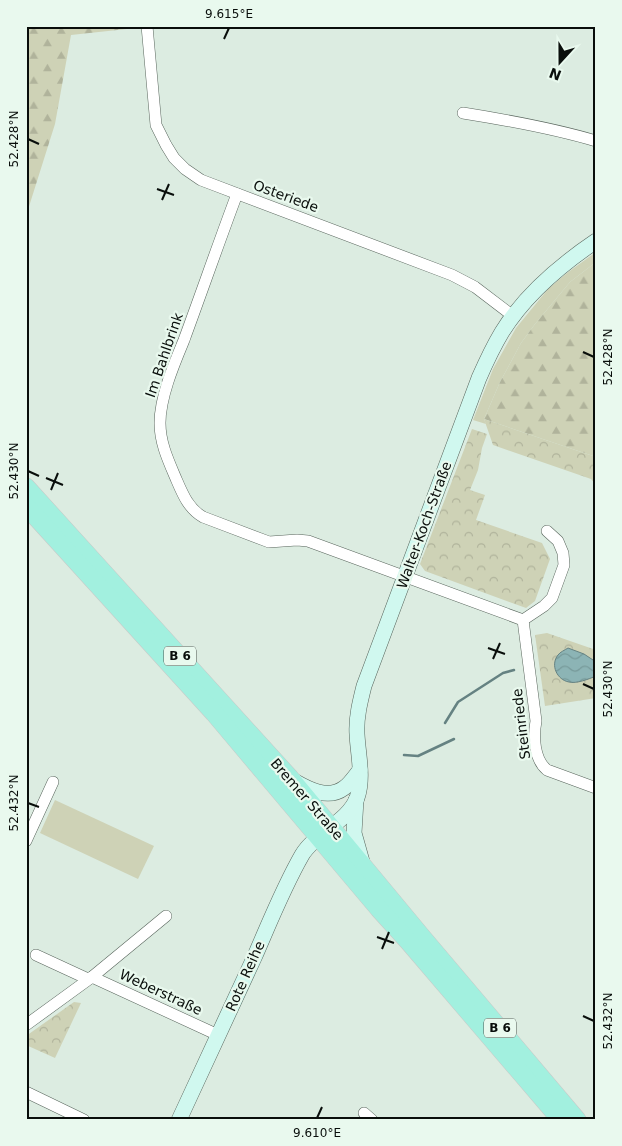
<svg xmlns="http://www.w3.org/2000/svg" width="622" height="1146" font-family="'DejaVu Sans',sans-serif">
<defs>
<pattern id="forest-firs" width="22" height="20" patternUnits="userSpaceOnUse" patternTransform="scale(1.25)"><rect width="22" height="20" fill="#ced2b6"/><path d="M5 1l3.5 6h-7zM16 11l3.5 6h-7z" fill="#b0b39b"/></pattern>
<pattern id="park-crowns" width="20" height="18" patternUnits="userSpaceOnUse" patternTransform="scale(1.25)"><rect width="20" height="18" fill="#ced2b6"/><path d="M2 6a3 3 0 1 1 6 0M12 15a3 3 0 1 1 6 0" fill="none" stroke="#b0b39b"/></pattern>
<pattern id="water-waves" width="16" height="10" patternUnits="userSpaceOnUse" patternTransform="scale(1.25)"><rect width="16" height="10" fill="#8cb4b5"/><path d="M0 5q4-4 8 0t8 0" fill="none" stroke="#779a9a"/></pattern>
</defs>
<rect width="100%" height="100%" fill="#dcece1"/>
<g fill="#ced2b6">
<polygon points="596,252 596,262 570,282 535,324 521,343 500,382 484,419 486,424 473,420 493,369 516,328 548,289 567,273"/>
<polygon points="55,800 154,846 138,879 40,833"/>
</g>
<g fill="url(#forest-firs)">
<polygon points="26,26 136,26 136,28 71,35 55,124 26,216"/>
<polygon points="596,262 596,457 484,419 500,382 521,343 535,324 570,282"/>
</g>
<g fill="url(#park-crowns)">
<polygon points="484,419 596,457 596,485 591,479 493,445"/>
<polygon points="472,429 487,434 482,448 478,470 470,490 485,495 476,520 542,543 550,559 535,601 526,608 425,571 420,564"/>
<polygon points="547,633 596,650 596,698 545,706 535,635"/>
<polygon points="74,1002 81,1003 55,1058 26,1045 26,1036"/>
</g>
<path fill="url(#water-waves)" stroke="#658282" d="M568 648 584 654 596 662V676C589 679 576 684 569 682 557 680 550 665 558 655 560 652 565 650 568 648Z"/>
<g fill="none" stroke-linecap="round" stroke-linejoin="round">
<g stroke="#658282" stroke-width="2.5">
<polyline points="445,723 458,702 503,673 514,670"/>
<polyline points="404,755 418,756 454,739"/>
</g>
<defs>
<g id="street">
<polyline points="147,26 156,125 166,145 174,158 185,169 201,180 452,275 475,287 513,316"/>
<path d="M463 113C507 120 552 128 596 141"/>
<path d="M237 194C219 242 202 291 184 340 174 364 160 397 160 423 160 444 169 462 177 481 183 495 189 509 203 517L269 542 297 540 308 541 523 620 536 721C533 737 534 759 547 770L596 788"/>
<polyline points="523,620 544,606 552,598 564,565 563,553 558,541 547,531"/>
<polyline points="26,841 53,782"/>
<polyline points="36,955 88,979"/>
<polyline points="92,977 218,1035"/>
<polyline points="26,1025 92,977 166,916"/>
<polyline points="26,1092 84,1120"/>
<polyline points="364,1113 372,1120"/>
</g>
<g id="secondary">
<path d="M294 781C308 789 328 800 344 788 350 784 355 776 360 770"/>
<polyline points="356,800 354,833 363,865"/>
<path d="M179 1120C204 1066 229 1012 254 958 269 924 283 888 302 855 315 833 348 822 357 798 364 777 358 755 357 734 356 718 360 702 364 686L479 378C486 362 493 347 502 332 525 295 559 266 596 241"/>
</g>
<g id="primary">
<polyline points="26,487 290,778 422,937 577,1120"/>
<polyline points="26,506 214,713 379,909 408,941 561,1120"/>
</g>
</defs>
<use href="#street" stroke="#58655c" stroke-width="12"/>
<use href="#secondary" stroke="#58655c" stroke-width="16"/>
<use href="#primary" stroke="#c9cac9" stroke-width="19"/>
<use href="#street" stroke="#fff" stroke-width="11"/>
<use href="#secondary" stroke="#d0f8ef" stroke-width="15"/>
<use href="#primary" stroke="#a2f0df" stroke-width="18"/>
</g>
<path fill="none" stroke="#090e0b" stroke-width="2" d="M224 39 229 28M28 139 39 144M157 189 174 195M162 200 169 184M583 352 594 357M28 471 39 476M46 478 63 485M51 490 58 473M488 648 505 654M493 659 500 643M583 684 594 689M28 803 39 807M377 937 394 943M382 949 389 932M583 1016 594 1021M317 1118 322 1107"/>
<g text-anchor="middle" stroke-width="4.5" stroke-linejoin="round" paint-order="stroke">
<g fill="#e9f9ee" stroke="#4c544f" stroke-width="1">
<rect x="164" y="646.5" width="32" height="19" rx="4"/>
<rect x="484" y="1018.5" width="32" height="19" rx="4"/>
</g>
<g font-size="12" font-weight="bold" fill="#090e0b">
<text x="180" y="660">B 6</text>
<text x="500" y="1032">B 6</text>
</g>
<g font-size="14" fill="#090e0b" stroke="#e9f9ee">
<text transform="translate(286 196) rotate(20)" y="5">Osteriede</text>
<text transform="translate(164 355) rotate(-71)" y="5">Im Bahlbrink</text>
<text transform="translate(424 525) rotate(-70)" y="5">Walter-Koch-Straße</text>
<text transform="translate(521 724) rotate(-97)" y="5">Steinriede</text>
<text transform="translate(307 799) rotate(49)" y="5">Bremer Straße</text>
<text transform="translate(245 976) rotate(-66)" y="5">Rote Reihe</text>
<text transform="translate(161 992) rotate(25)" y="5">Weberstraße</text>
</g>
</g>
<rect width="622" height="1146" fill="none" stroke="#e9f9ee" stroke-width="55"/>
<g transform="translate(560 62) rotate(201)" stroke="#e9f9ee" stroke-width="4" paint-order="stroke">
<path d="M0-4L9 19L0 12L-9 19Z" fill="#090e0b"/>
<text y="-8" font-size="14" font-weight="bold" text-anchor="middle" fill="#090e0b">N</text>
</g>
<rect x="28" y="28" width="566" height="1090" fill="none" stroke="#090e0b" stroke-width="2"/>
<g font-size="12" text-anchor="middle" fill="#090e0b">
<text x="229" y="18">9.615°E</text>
<text transform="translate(14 139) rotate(-90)" y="4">52.428°N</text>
<text transform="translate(608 357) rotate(-90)" y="4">52.428°N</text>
<text transform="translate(14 471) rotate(-90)" y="4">52.430°N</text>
<text transform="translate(608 689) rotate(-90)" y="4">52.430°N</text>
<text transform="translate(14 803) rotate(-90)" y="4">52.432°N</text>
<text transform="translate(608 1021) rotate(-90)" y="4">52.432°N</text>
<text x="317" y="1137">9.610°E</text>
</g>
</svg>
